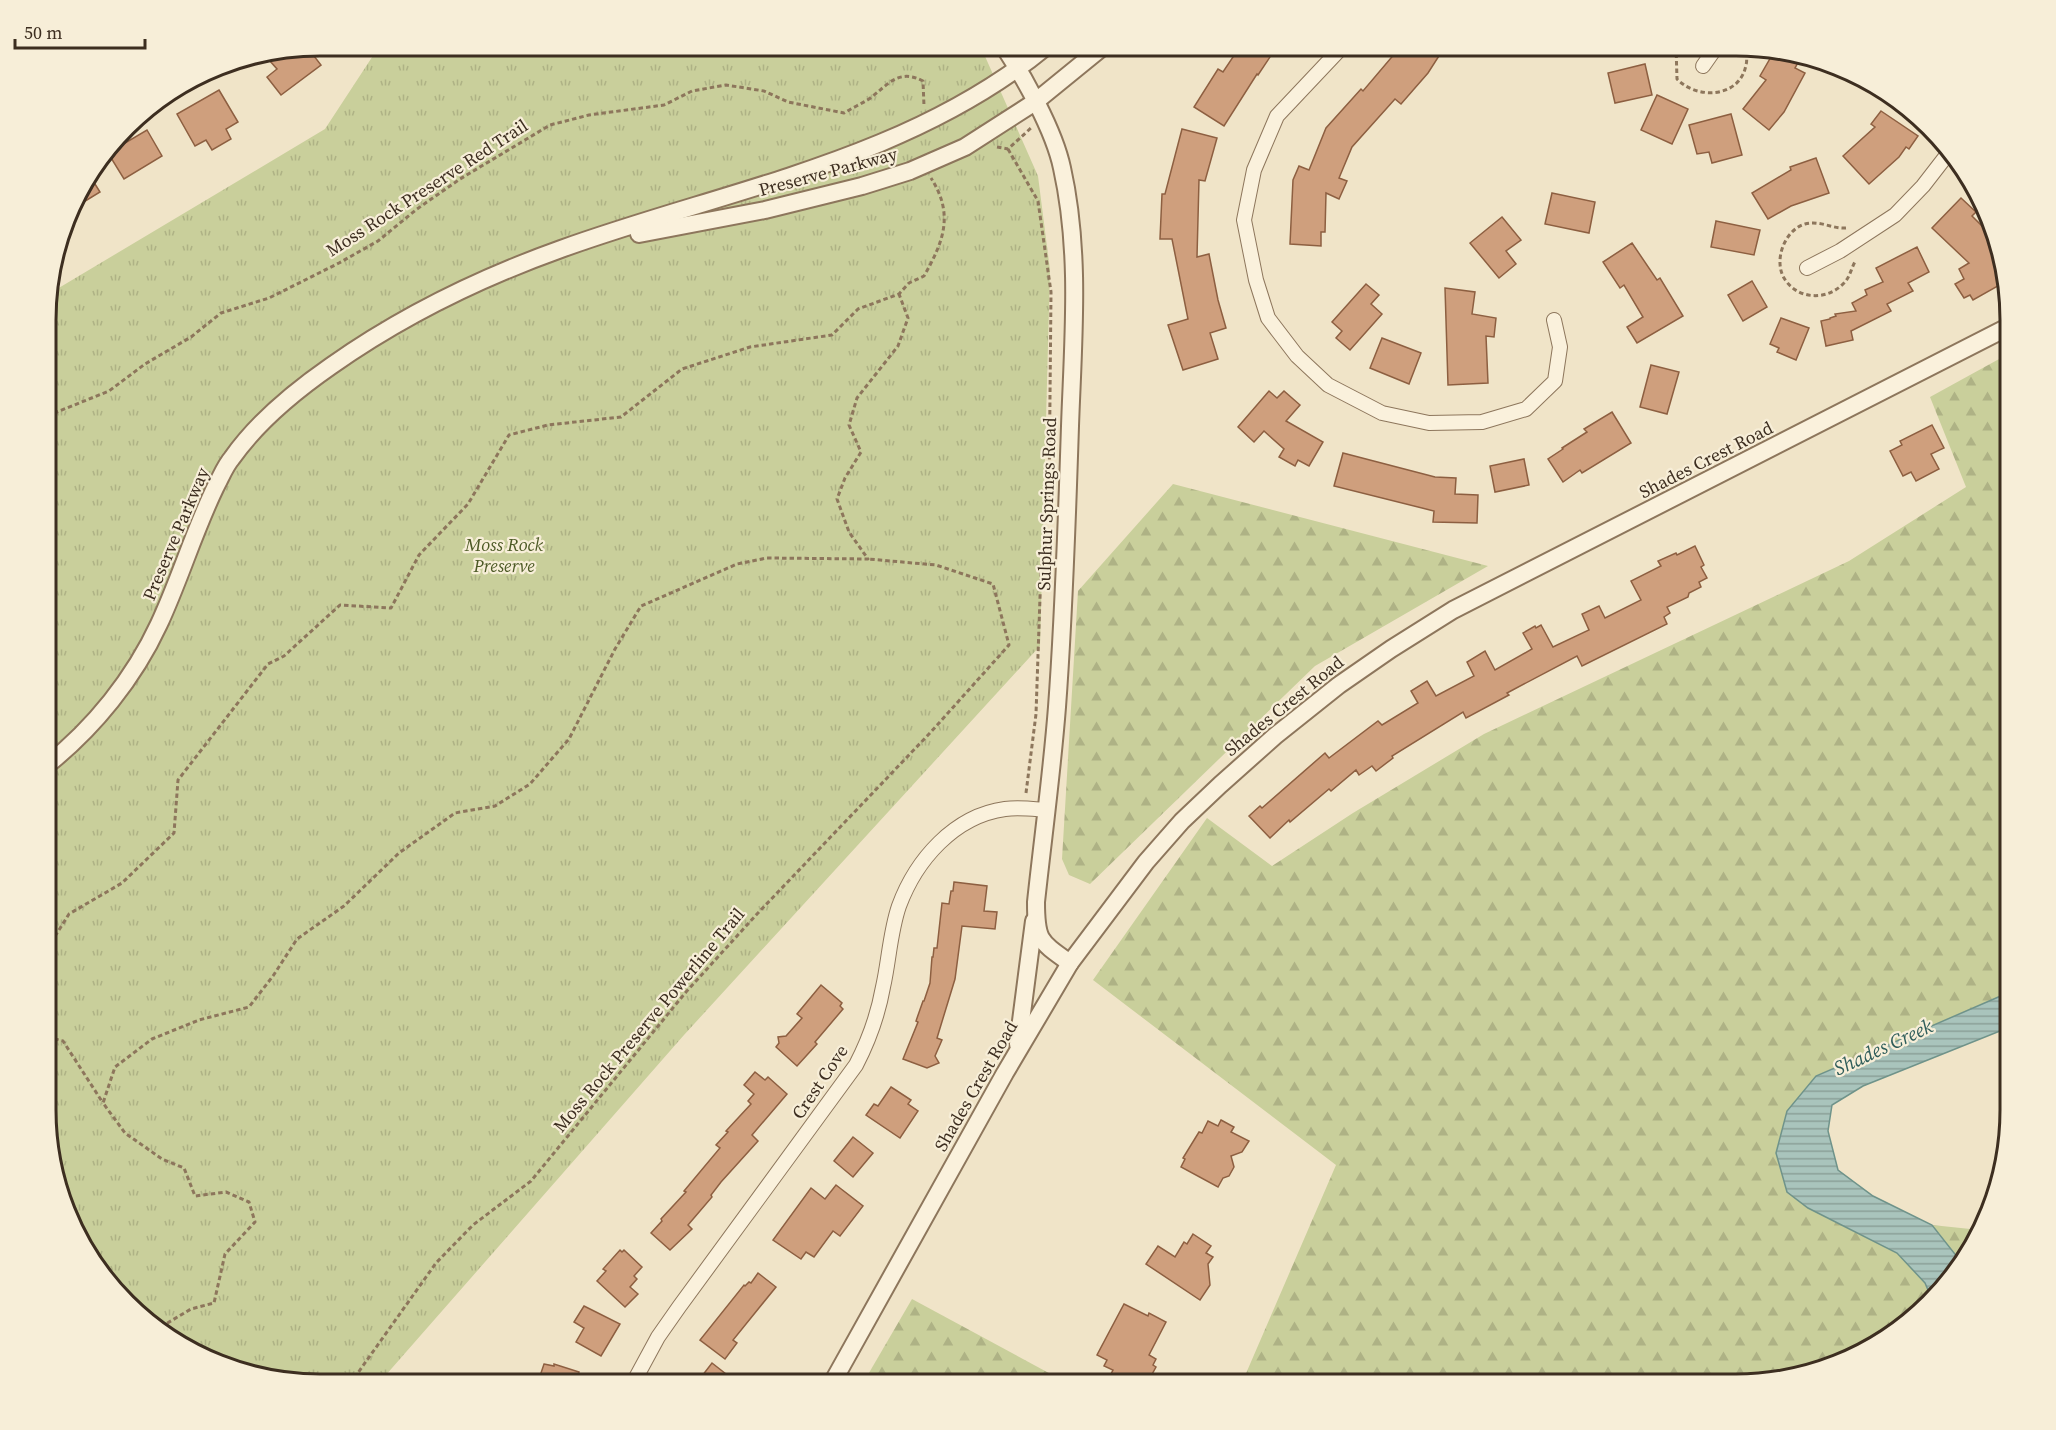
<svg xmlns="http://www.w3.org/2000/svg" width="2056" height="1430" font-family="'Source Serif 4',serif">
<defs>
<pattern id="forest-firs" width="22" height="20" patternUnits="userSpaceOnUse" patternTransform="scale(1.5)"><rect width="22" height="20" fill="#c9cf9b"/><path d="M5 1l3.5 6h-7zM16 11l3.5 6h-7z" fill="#aeb285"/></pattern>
<pattern id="park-tufts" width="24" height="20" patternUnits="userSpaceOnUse" patternTransform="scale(1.5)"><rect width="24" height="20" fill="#c9cf9b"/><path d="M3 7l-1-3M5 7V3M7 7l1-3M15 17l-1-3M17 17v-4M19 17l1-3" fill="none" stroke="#aeb285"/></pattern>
<pattern id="water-rules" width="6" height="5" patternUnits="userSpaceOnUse" patternTransform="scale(1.5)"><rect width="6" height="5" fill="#a9c4bc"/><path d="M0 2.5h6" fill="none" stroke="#8ba098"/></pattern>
</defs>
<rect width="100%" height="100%" fill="#f0e4c8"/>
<g fill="url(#forest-firs)">
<polygon points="2010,353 2010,992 1816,1076 1808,1208 1897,1253 1925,1283 1931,1297 1858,1357 1737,1385 1241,1385 1336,1165 1093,980 1207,818 1272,866 1353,813 1484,734 1849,561 1966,487 1930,397"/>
<polygon points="1173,484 1488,566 1315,666 1090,884 1069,875 1062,859 1078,591"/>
<polygon points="1932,1225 1980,1230 1962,1263"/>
<polygon points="912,1299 1071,1385 879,1385 866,1378"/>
</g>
<polygon fill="url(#park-tufts)" points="380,45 980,45 1038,176 1050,270 1040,646 684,1035 378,1384 302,1384 231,1370 153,1329 82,1248 47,1146 47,295 325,129"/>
<polygon fill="url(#water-rules)" stroke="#6f938a" stroke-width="1.5" points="2010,992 2010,1027 1863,1086 1832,1105 1828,1131 1838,1170 1873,1196 1932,1225 1962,1263 1955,1277 1931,1297 1925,1283 1897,1253 1808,1208 1787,1192 1776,1153 1787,1111 1816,1076"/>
<g fill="#cf9f7d" stroke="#8d5f41" stroke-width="1.5">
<polygon points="1241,45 1278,45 1258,75 1257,74 1224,126 1194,107 1218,69 1223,72"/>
<polygon points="1402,45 1446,45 1428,73 1401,104 1395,99 1352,147 1339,178 1347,181 1339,199 1326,193 1325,232 1321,232 1321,246 1290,244 1293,180 1299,166 1309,170 1326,128 1361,89 1363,91"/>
<polygon points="307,47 321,65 281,95 267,77 277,69 270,61 282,52"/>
<polygon points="1775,50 1799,61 1795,68 1805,73 1784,112 1769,130 1743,109 1766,80 1760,76"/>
<polygon points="1645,64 1652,95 1615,103 1608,73"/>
<polygon points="219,90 238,122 226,129 231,139 212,150 206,140 195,146 177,114"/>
<polygon points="1657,95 1688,109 1672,144 1641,130"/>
<polygon points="1881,111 1918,136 1909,149 1906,147 1899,157 1869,184 1843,156 1875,127 1871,124"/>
<polygon points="1731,114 1742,155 1712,163 1709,152 1697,154 1689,125"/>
<polygon points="1182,129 1217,138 1205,181 1199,180 1197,257 1209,254 1218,300 1226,328 1210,333 1218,359 1183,370 1168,325 1188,319 1172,239 1160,239 1162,194 1165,194"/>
<polygon points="147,130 162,156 124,179 108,153"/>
<polygon points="1816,158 1829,193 1791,206 1768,219 1752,193 1791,170 1790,167"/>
<polygon points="90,176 100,192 69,211 73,198"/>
<polygon points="1552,193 1595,202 1589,233 1545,224"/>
<polygon points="1961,198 1976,212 1972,216 1993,237 2005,282 1973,300 1970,295 1964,298 1955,284 1964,279 1959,269 1969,263 1932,228"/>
<polygon points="1502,217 1521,240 1506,251 1516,264 1499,278 1470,243"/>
<polygon points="1716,221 1760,230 1754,255 1711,247"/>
<polygon points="1632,243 1657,280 1660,278 1683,316 1637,343 1627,327 1643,317 1624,285 1620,288 1603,262"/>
<polygon points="1917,247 1929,272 1908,283 1913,291 1887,304 1891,311 1851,331 1853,340 1826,346 1821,321 1830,319 1830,318 1836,316 1835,314 1856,311 1852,303 1867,295 1865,290 1883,282 1876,268"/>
<polygon points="1752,281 1767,307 1743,321 1728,295"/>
<polygon points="1366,284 1379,295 1371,304 1382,314 1350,350 1336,338 1342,331 1332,322"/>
<polygon points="1445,288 1475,292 1472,314 1496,318 1494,337 1486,336 1488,383 1448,385"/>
<polygon points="1781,318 1809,328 1796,360 1777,352 1779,348 1770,344"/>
<polygon points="1382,338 1421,353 1409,384 1370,368"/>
<polygon points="1651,365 1679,372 1667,414 1640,407"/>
<polygon points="1269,391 1277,398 1284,391 1300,405 1286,421 1323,442 1309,466 1298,460 1295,466 1279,457 1284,449 1264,431 1254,442 1238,427"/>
<polygon points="1612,412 1631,443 1582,473 1580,470 1563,482 1548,459 1563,449 1562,448 1587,432 1584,429"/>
<polygon points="1932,425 1944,448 1931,454 1939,469 1916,481 1911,472 1903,476 1890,451 1902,445 1900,441"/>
<polygon points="1343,453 1435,477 1456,478 1455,494 1478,495 1477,523 1433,522 1434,511 1334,486"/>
<polygon points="1524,459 1529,485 1495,492 1490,466"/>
<polygon points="1695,546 1704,565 1701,567 1707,578 1699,582 1701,587 1689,593 1688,597 1667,607 1670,613 1664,617 1667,624 1582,666 1577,656 1507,693 1509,695 1466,718 1463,712 1392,756 1393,758 1376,771 1372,766 1359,775 1356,770 1331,791 1329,789 1290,822 1289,820 1270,838 1249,816 1260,806 1262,808 1325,753 1329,758 1378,721 1382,725 1418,703 1411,691 1427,681 1436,696 1474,676 1467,662 1485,651 1495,670 1532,649 1523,633 1535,626 1536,628 1541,625 1553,647 1589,630 1582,614 1599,606 1605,618 1641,600 1631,581 1661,566 1658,561 1676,553 1677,555"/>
<polygon points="954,882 987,886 984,911 997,912 995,929 962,926 955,979 937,1038 942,1040 935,1056 939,1063 927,1068 903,1059 918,1022 916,1021 923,1001 924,1001 930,983 932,957 933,957 934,948 937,948 942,903 949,904 951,891 953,891"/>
<polygon points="821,985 842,1003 840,1006 843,1009 815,1042 817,1044 797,1066 776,1047 779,1043 778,1037 786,1036 802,1018 797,1014"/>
<polygon points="755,1072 765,1080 768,1077 787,1094 752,1135 758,1141 721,1182 711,1195 712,1197 688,1225 692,1229 670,1250 651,1233 662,1221 661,1219 686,1192 684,1191 720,1148 716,1145 728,1132 726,1131 751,1104 748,1101 754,1094 744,1085"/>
<polygon points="891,1087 911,1100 908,1104 918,1111 900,1138 866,1115 874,1104 878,1106"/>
<polygon points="1221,1120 1234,1127 1231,1132 1249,1141 1242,1152 1231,1156 1234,1167 1229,1176 1223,1178 1218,1187 1181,1167 1185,1159 1183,1158 1199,1132 1202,1133 1208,1121 1218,1126"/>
<polygon points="853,1137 873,1153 853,1177 834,1161"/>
<polygon points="836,1185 863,1206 840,1236 833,1231 814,1257 806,1252 801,1259 773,1240 811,1188 825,1199"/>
<polygon points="1193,1234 1211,1246 1206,1253 1213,1257 1208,1264 1210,1285 1200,1300 1146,1264 1158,1246 1175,1257 1184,1242 1187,1244"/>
<polygon points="620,1250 622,1252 624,1250 642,1267 634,1276 637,1279 630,1287 638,1294 625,1307 597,1281 606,1271 603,1269"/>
<polygon points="758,1273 776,1287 733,1340 737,1343 725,1359 700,1340 744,1285 745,1286 749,1282 751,1283"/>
<polygon points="1124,1304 1148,1316 1149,1313 1166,1322 1149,1355 1156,1359 1153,1365 1156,1367 1146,1385 1132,1385 1111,1374 1113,1370 1104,1366 1107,1360 1097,1355"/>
<polygon points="584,1306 620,1324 601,1356 576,1342 584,1328 574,1322"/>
<polygon points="712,1363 740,1385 695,1385"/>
<polygon points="544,1364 554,1366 554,1364 579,1372 575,1385 548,1385 549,1379 540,1376"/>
</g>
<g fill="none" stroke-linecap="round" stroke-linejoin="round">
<defs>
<g id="minor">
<polyline points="1344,45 1277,116 1254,170 1244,220 1256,280 1268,318 1297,356 1328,385 1382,413 1429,423 1482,422 1526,409 1555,381 1560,347 1554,320"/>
<polyline points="1703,66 1717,46"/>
<polyline points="1807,268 1840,251 1895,215 1923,186 1947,155"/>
<path d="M632 1385 658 1337 679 1307 856 1065C869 1040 878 1015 883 987 889 961 890 932 899 906 916 860 954 816 1005 809 1019 807 1033 809 1046 810"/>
</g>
<g id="tertiary">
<path d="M1003 45C1024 77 1054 130 1062 168 1081 253 1073 340 1070 426 1067 520 1064 614 1057 707 1052 772 1043 837 1036 902 1036 940 1039 941 1070 963"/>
<polyline points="639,234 765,210 862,186 910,171 965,147 1035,102 1105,45"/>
<path d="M47 765C94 728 134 678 159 624 180 579 194 531 216 486 221 477 225 466 232 458 258 421 295 391 331 366 402 316 480 278 561 249 727 189 908 161 1048 45"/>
<polyline points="1018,1044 1034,921"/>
<polyline points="831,1385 1005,1073 1070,963 1146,862 1182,821 1220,785 1275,736 1339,685 1391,649 1453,610 2010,326"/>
</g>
</defs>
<use href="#minor" stroke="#8d765c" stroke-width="16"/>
<use href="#tertiary" stroke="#8d765c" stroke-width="20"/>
<g stroke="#8d765c" stroke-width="3" stroke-dasharray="4.5 3" stroke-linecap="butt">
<path d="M1676 46 1677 79C1697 100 1740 98 1746 65 1748 58 1745 52 1744 46"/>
<polyline points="1120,52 1128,45"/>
<polyline points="997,147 1008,149 1031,128"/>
<polyline points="1008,149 1038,201 1051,292 1049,501"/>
<path d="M1846 228C1832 229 1820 220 1805 224 1784 230 1772 263 1786 281 1800 300 1827 300 1843 284 1850 278 1851 268 1856 260"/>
<path d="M47 416 109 391 145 364 191 337 221 313 269 298 339 263 378 241 417 209 460 179 550 125 589 115 664 105 692 91 726 85 764 91 788 102 844 113C852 108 861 104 869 99 888 85 898 68 923 81L924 106"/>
<polyline points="47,786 55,780"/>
<polyline points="1026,793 1036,714 1041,568 1048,529"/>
<path d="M47 949 69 914 122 883 174 833 178 780 268 664 284 656 340 605 391 608 419 555 468 504 509 435 548 425 621 417 682 369 750 347 832 335 858 309 899 294 909 283 924 276C944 241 954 214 931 178"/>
<polyline points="47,1037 63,1041 103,1103"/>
<polyline points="153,1328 164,1325 191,1309 214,1303 225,1254 255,1222 249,1202 226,1192 195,1196 184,1168 162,1159 125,1133 103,1103 115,1067 152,1039 199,1020 249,1007 273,976 297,939 344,906 399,853 455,813 495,806 530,784 569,739 615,649 641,606 737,564 767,558 868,559 849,532 837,499 845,478 861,452 849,425 857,398 898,346 908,318 899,294"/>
<polyline points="350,1384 436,1263 473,1225 531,1181 686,992 757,914 930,733 1009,645 993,584 936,565 868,559"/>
</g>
<use href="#minor" stroke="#faf1dc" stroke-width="14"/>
<use href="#tertiary" stroke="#faf1dc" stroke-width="16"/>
</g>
<g text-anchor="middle" stroke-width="4.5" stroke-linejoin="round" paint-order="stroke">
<g font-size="18" fill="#3d2e20" stroke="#f7eed8">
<text transform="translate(828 172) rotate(-15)" y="6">Preserve Parkway</text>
<text transform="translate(427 188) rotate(-33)" y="6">Moss Rock Preserve Red Trail</text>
<text transform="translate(1706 460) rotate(-27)" y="6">Shades Crest Road</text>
<text transform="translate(1047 504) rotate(-88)" y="6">Sulphur Springs Road</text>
<text transform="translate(176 534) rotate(-67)" y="6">Preserve Parkway</text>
<text transform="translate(1284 706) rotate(-39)" y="6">Shades Crest Road</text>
<text transform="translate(649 1020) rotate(-50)" y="6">Moss Rock Preserve Powerline Trail</text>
<text transform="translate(820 1082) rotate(-56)" y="6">Crest Cove</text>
<text transform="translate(976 1086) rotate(-60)" y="6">Shades Crest Road</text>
</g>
<g font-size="18" font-style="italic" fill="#4d5a26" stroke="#f7eed8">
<text x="504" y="551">Moss Rock<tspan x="504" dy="21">Preserve</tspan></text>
</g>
<g font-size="20" font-style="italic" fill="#2f5d5a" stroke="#f7eed8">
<text transform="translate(1883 1047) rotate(-25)" y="7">Shades Creek</text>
</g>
</g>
<path d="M0 0H2056V1430H0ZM320 56H1736A264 264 0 0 1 2000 320V1110A264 264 0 0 1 1736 1374H320A264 264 0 0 1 56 1110V320A264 264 0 0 1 320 56Z" fill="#f7eed8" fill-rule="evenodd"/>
<path fill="none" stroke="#3d2e20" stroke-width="3" d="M320 56H1736A264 264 0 0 1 2000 320V1110A264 264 0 0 1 1736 1374H320A264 264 0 0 1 56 1110V320A264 264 0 0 1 320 56Z"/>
<path d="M15 39v9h130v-9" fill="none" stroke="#3d2e20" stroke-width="3"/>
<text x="24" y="39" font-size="18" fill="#3d2e20" stroke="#f7eed8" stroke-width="4.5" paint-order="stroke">50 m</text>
</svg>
